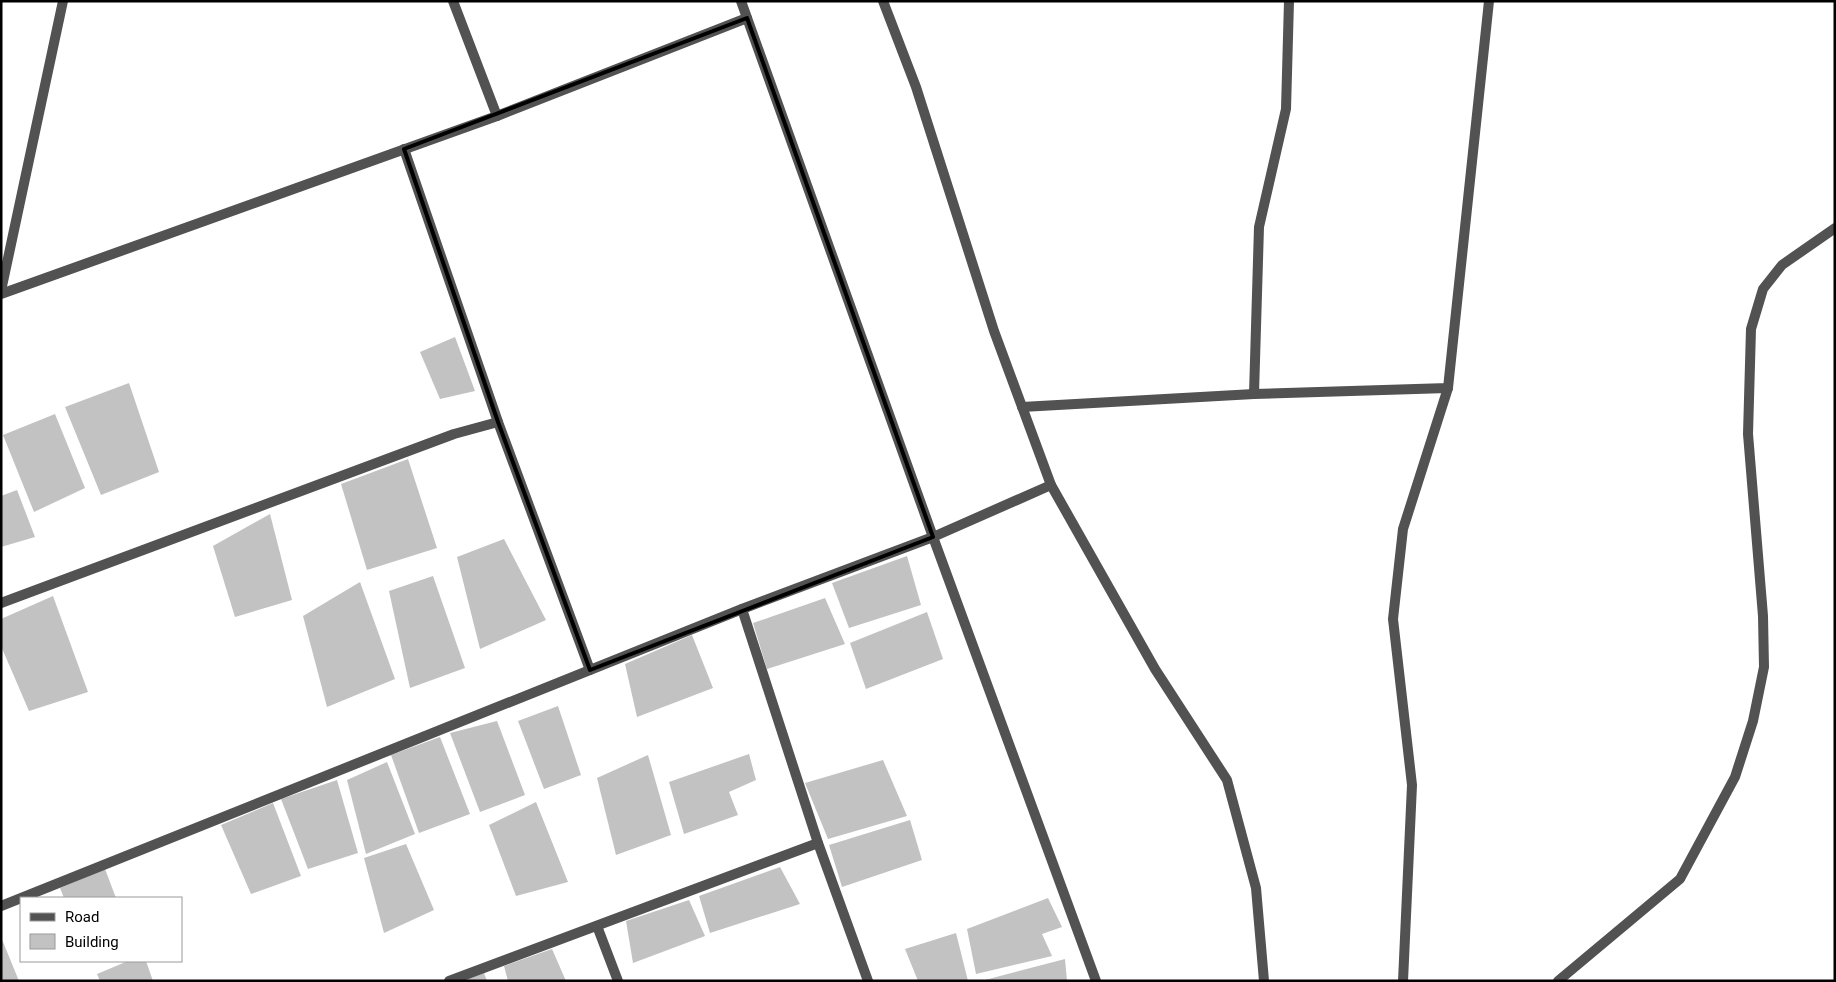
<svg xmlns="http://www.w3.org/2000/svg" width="1836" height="982" font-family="Roboto,sans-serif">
<rect width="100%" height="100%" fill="#fff"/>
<g fill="#c2c2c2">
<polygon points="455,337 475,391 440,399 420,352"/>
<polygon points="129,383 159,472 101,495 65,407"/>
<polygon points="55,414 85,488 34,512 3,435"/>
<polygon points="408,459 437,548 367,570 341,484"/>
<polygon points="17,490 35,537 1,547 1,496"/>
<polygon points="270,514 292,600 235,617 213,546"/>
<polygon points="504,539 546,620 480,649 457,557"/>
<polygon points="907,556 921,605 849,628 832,583"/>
<polygon points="433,576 465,668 410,688 389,591"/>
<polygon points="360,582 395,679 327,707 303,616"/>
<polygon points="53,596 88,692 29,711 1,646 1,619"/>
<polygon points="825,598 845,644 767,669 753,623"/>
<polygon points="927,612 943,659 866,689 850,643"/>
<polygon points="692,635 713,688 637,717 625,664"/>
<polygon points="558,706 581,775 544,789 518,721"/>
<polygon points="497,721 525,795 480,812 450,733"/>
<polygon points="440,737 470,814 419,833 391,755"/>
<polygon points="749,754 756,780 729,792 738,815 684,834 669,782"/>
<polygon points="648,755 671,835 616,855 597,778"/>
<polygon points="883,760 907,816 828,839 805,783"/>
<polygon points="387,762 415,834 366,854 347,780"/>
<polygon points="337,780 358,853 308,869 281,799"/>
<polygon points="536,802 568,882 516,896 489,825"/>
<polygon points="273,803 301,876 251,894 221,825"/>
<polygon points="910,820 922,860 842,887 829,845"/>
<polygon points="406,844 434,910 384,933 364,858"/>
<polygon points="780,867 800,904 710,933 699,896"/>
<polygon points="105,869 116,898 64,898 60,888"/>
<polygon points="1048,898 1062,927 1042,934 1052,956 976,974 967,929"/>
<polygon points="689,900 705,936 633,963 626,921"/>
<polygon points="956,933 968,981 918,981 905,949"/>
<polygon points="1,937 19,981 1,981"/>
<polygon points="552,949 566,981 508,981 504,966"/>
<polygon points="1065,959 1067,981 985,981 985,980"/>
<polygon points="128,961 146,961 153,981 100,981 97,974"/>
<polygon points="484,973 487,981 462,981"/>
</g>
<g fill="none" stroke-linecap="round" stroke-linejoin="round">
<g stroke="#525252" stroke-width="10">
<polyline points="453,1 497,116"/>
<polyline points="741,1 933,537 1096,981"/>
<polyline points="883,1 916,87 994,331 1051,485 1155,669 1227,780 1256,888 1264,981"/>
<polyline points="404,149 498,422 590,670"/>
<polyline points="1,291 63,1"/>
<polyline points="1,294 497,116 747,18"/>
<polyline points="1254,394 1259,227 1286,109 1289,1"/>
<polyline points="1022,407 1254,394 1448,388 1489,1"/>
<polyline points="1,603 454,434 498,422"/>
<polyline points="818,843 868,981"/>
<polyline points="1,906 742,609 933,537 1051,485"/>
<polyline points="597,926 618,981"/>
<polyline points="449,981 818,843 742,609"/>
<polyline points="1403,981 1412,785 1393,619 1403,529 1448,388"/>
<polyline points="1558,981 1680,879 1735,777 1753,721 1764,667 1763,616 1748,434 1751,329 1763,289 1782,265 1835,228"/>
</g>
</g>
<path fill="none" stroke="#000" stroke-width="4" stroke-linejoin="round" d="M747 18 933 537 590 670 498 422 404 149Z"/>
<rect width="1836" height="982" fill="none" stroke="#000000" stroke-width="5"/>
<rect x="20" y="897" width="162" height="65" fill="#ffffff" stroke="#999999"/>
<rect x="30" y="913" width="25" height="8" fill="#525252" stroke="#999999"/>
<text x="65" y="922" font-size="15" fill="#000000">Road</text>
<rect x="30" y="934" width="25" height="15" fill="#c2c2c2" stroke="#999999"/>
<text x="65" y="947" font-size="15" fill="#000000">Building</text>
</svg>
